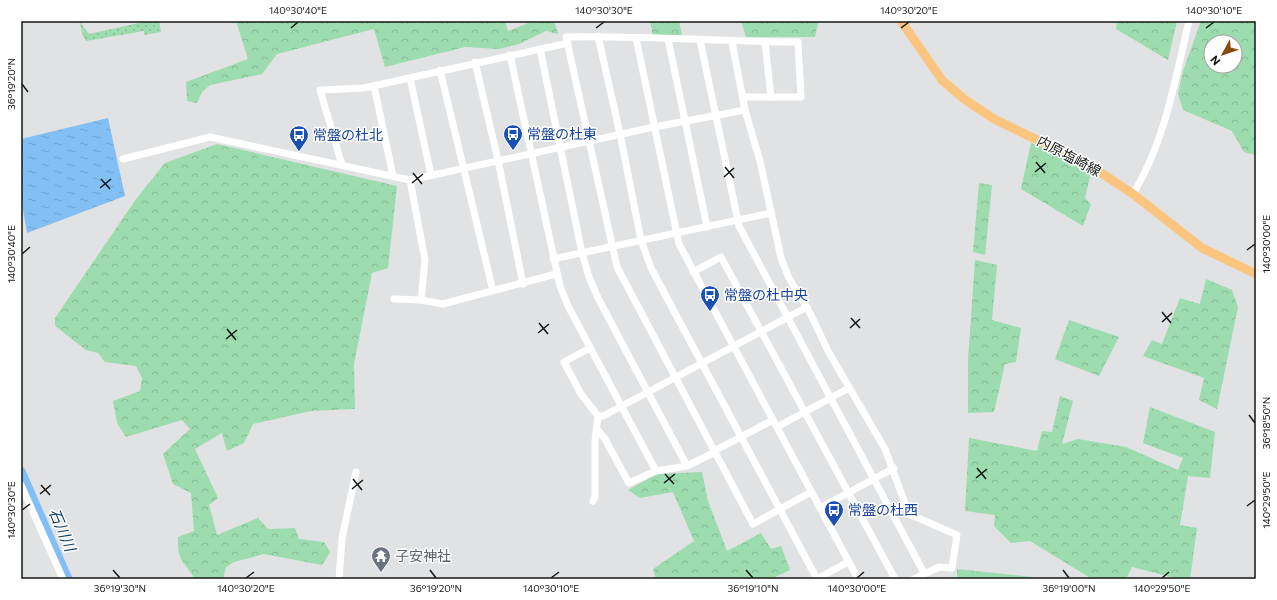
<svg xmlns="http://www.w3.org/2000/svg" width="1277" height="600" font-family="Commissioner,'Noto Sans JP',sans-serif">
<defs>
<pattern id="grass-dots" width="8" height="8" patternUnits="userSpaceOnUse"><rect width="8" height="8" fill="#9cdcae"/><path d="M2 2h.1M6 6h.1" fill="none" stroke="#86bc95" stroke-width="1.8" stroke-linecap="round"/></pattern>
<pattern id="forest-crowns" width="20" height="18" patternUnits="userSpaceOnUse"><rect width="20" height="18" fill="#9cdcae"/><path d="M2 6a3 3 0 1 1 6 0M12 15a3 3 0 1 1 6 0" fill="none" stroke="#86bc95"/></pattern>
<pattern id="water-ripples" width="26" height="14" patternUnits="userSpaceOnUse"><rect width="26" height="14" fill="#82bff4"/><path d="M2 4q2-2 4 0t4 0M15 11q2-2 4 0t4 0" fill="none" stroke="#6fa3d0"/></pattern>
</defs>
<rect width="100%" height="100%" fill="#e1e2e3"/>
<polygon fill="url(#grass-dots)" points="79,21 89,34 148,21 159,21 161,32 144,35 144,31 86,41 83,36"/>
<g fill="url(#forest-crowns)" fill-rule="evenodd">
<polygon points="236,21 505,21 508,31 534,21 554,21 558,34 546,31 519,44 499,49 465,47 385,67 374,29 277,54 262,74 210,85 202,92 197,103 187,101 186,82 248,59"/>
<polygon points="650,21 679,21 682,35 653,36"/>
<polygon points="741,21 814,21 818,23 815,37 746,37"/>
<polygon points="1117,21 1177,21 1168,60 1116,29"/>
<path d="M1201 21H1256V155L1244 152 1232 131 1183 110 1178 94 1183 71ZM1211 42H1235V66H1211Z"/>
<polygon points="1031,143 1078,162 1091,172 1085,198 1091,204 1083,226 1021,189"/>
<path d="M217 144 397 186 388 268 372 273 354 364 355 409 311 411 253 424 244 443 227 451 222 433 195 449 218 498 209 505 217 535 258 518 268 529 295 528 299 539 324 542 330 552 322 565 264 554 234 562 226 567 223 579H195C183 560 177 561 178 537L194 531 191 493 173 484 163 454 190 429 182 420 126 437 117 423 113 401 140 391 142 378 136 366 105 362 98 353 86 350 55 326V318L136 199 165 163Z"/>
<polygon points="979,183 992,185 985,255 973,252"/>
<polygon points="975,260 997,265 992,320 1021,328 1016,362 1005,364 994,412 968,413 968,360"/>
<polygon points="1206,279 1232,290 1238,307 1217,409 1199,400 1204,378 1143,356 1152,340 1162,344 1180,298 1200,304"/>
<polygon points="1069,320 1119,337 1099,376 1055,359"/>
<polygon points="1060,396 1073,401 1062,444 1078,439 1126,447 1178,470 1183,458 1143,443 1150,407 1215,432 1210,478 1188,476 1180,525 1197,528 1190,579 1179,579 1132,567 1126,579 1092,579 1030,541 1011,543 994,526 995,515 965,511 969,438 1037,451 1042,431 1052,432"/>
<polygon points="702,472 708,501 727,551 761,533 771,549 781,546 790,570 771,579 656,579 653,569 694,541 673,492 640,498 628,490 657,474"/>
<polygon points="957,569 1032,577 1032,579 957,579"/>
</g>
<polygon fill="url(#water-ripples)" points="108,118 125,196 27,233 21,198 21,139"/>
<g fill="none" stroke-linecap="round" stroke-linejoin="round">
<polyline stroke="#82bff4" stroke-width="9" points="21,471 68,579"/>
<g stroke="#fff" stroke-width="7">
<polyline points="598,36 620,134 641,240 651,268 817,579 848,562"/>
<polyline points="636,38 679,244 858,579"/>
<polyline points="668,39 707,227"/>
<polyline points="700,40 739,226 924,573"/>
<polyline points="732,42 745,110 760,161 781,258 789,278 811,315 828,351 885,449 909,514 957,535 952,568 939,567 914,579"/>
<polyline points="765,42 771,97"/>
<polyline points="540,49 582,253 589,277 598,298 687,466"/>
<polyline points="510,55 560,286 568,306 656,471"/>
<polyline points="475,62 498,160 523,284"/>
<polyline points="440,70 493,291"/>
<polyline points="410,78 431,175"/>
<polyline points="374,86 393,176"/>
<path d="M743 97H801L798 42C721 42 644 35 566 37L617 267 753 524 811 492"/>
<polyline points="123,159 210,137 410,180 654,127 745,110"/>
<polyline points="342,165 320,90 364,88 568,43"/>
<polyline points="410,180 425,260 421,300"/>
<path d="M1133 194C1165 142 1175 80 1189 21"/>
<polyline points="553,259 771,213"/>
<polyline points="693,272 721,257 895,579"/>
<polyline points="394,299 421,300 443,304 556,274"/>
<polyline points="590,348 564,362 581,394 598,416 595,441 595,497 593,501"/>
<polyline points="598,416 603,416 622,406 807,307"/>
<polyline points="777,427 849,388"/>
<polyline points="597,429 605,439 629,483 656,471 687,466 715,452"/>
<polyline points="714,451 773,420"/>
<polyline points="21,485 63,579"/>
<polyline points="820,508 894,468"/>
<polyline points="339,579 342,538 356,472"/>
</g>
<polyline stroke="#fbc47f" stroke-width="9" points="901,21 942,80 964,99 994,119 1089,165 1133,194 1202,248 1256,274"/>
</g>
<path fill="none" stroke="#151616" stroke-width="1.5" d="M291 28 298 22M596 28 604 22M901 28 909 22M1206 28 1214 22M22 84 28 92M1036 162 1045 173M725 167 734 178M1035 172 1046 163M413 173 422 184M724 177 734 168M101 179 110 189M412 183 423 174M100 188 111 179M1247 250 1255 244M22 254 30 247M1162 312 1171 323M851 318 860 328M1162 322 1172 313M539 323 548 334M850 328 860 319M227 329 236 340M538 333 549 324M226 339 237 330M1249 415 1255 423M977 468 986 479M665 474 674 484M976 478 987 469M353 479 362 490M664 483 675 474M41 485 50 495M352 489 363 480M40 494 51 485M1247 506 1255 500M22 510 30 504M113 570 120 578M430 570 436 578M746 570 753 578M1063 570 1069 578M246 578 254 572M551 578 559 572M857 578 864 572M1162 578 1169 572"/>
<defs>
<symbol id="bus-pin" viewBox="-11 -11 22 30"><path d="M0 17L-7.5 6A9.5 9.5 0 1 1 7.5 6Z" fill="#1a4fb4" stroke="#fff"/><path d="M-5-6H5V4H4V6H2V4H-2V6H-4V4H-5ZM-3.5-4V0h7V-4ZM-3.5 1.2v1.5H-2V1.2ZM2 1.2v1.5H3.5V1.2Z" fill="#fff"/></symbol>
<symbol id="temple-pin" viewBox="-11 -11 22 30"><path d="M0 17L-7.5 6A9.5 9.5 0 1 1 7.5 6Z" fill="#6b7280" stroke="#fff"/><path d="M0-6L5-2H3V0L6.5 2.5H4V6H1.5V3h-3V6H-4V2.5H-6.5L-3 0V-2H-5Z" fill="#fff"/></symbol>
</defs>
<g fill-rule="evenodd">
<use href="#bus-pin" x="502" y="123" width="22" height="30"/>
<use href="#bus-pin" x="288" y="124" width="22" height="30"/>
<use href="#bus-pin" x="699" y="284" width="22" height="30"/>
<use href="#bus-pin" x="823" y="499" width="22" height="30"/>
<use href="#temple-pin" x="370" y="545" width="22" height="30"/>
</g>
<g text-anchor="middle" stroke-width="3" stroke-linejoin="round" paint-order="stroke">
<g font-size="14" fill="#164399" stroke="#fff" text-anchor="start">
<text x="527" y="139">常盤の杜東</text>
<text x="313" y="140">常盤の杜北</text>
<text x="724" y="300">常盤の杜中央</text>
<text x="848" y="515">常盤の杜西</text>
</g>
<g font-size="14" fill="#151616" stroke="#fff">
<text transform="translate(1069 156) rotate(28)" y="5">内原塩崎線</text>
</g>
<g font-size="14" fill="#5b616d" stroke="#fff" text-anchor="start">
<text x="395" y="561">子安神社</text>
</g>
<g font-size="15" font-style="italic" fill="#0d3b5e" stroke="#fff">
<text transform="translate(62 530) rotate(67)" y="5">石川川</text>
</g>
</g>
<rect width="1277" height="600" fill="none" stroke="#ffffff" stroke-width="44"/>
<g transform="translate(1223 54) rotate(230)"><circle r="19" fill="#ffffff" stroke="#a1a2a2"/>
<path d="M0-3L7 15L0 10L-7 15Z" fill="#884a0c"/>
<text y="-6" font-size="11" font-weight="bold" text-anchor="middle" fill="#151616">N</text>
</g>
<rect x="22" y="22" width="1233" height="556" fill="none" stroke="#151616" stroke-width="1.5"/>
<g font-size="10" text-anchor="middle" fill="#151616">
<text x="298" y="14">140°30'40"E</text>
<text x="604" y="14">140°30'30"E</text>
<text x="909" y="14">140°30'20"E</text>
<text x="1214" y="14">140°30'10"E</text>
<text transform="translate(11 84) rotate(-90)" y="4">36°19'20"N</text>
<text transform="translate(1266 244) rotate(-90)" y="4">140°30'00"E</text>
<text transform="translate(11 254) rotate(-90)" y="4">140°30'40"E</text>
<text transform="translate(1266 423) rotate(-90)" y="4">36°18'50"N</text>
<text transform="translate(1266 500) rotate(-90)" y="4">140°29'50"E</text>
<text transform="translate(11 510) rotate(-90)" y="4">140°30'30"E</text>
<text x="120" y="592">36°19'30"N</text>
<text x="246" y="592">140°30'20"E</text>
<text x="436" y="592">36°19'20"N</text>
<text x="551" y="592">140°30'10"E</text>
<text x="753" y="592">36°19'10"N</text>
<text x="857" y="592">140°30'00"E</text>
<text x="1069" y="592">36°19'00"N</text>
<text x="1162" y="592">140°29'50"E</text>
</g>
</svg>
